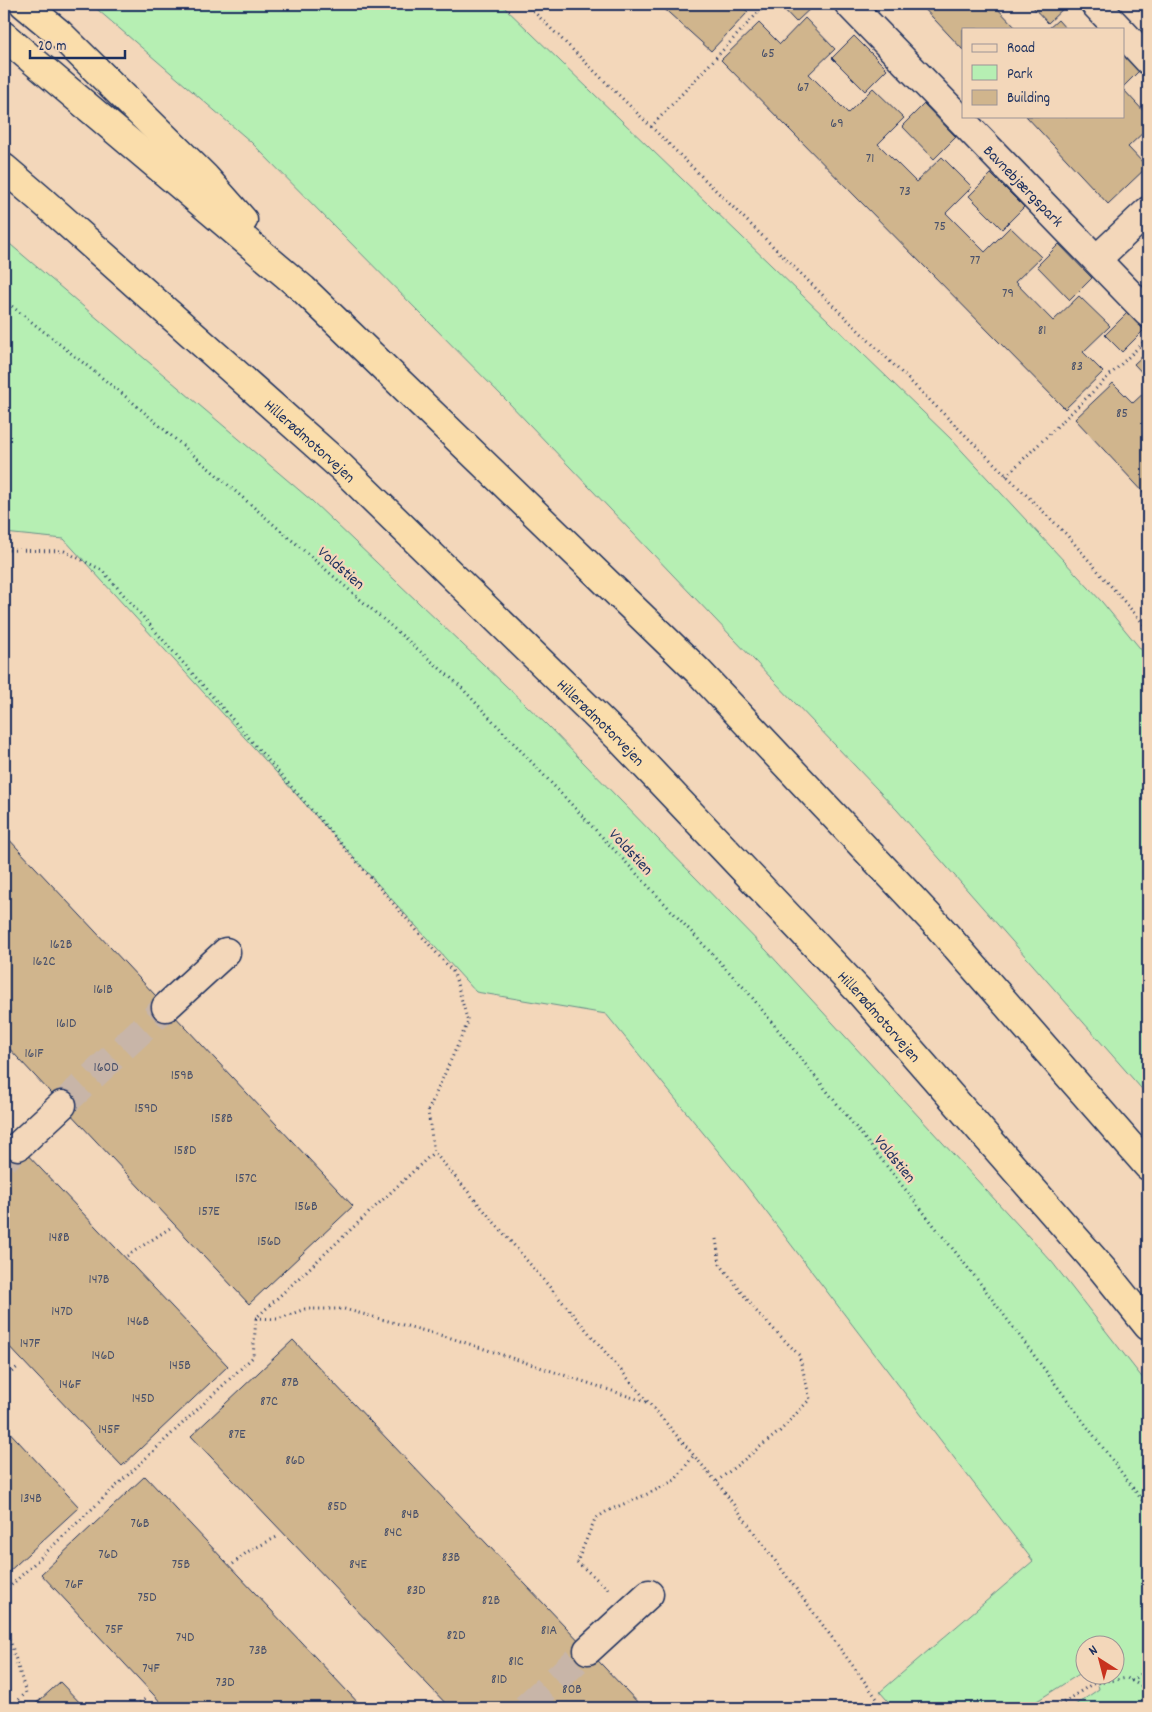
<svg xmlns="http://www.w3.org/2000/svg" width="1152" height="1712" font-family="Dekko,sans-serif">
<rect width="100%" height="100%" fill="#f3d7ba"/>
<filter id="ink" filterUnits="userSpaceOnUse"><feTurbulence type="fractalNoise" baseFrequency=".02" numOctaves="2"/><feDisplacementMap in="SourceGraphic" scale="10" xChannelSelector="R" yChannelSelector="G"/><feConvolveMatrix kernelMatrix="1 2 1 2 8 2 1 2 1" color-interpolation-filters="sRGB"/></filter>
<g filter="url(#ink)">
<g fill="#b6efb3" stroke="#688f88">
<polygon points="91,4 501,4 951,439 1102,602 1148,658 1148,1096 897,810 508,402 251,142"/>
<polygon points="4,239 312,501 547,725 767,951 1052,1262 1148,1385 1148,1708 1071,1708 1099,1689 1096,1675 1114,1674 1114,1644 1084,1644 1084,1671 1026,1708 894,1708 880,1692 1033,1561 744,1183 606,1014 476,992 64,539 4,533"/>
</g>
<g fill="#d0b58d" stroke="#1b2f5e">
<polygon points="659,4 739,4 748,12 711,51"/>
<polygon points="779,4 815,4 796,22"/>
<polygon points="920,4 995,4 994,5 1017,29 963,29 963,50"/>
<polygon points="1030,4 1068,4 1048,23"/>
<polygon points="805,18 835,49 809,74 848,113 873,88 904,118 878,144 916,182 942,157 972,187 946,213 985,252 1010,227 1041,257 1015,282 1053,321 1079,296 1110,326 1083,352 1103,372 1065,409 721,60 759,23 780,44"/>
<polygon points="1058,20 1066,29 1048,29"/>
<polygon points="854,36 887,69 865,91 832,58"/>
<polygon points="1123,54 1139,71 1123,87"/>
<polygon points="1124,90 1148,116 1148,128 1128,147 1147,167 1108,204 1026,116 1123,116"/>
<polygon points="924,104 956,137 934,159 902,126"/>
<polygon points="991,174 1024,207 1002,229 969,196"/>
<polygon points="1059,244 1092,278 1070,300 1037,266"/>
<polygon points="1127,313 1144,330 1122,352 1105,335"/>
<polygon points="1148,351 1148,379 1134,364"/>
<polygon points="1113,383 1133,403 1148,389 1148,497 1075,419"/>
<polygon points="4,834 353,1206 249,1304 4,1043"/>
<polygon points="4,1130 228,1366 122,1466 4,1341"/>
<polygon points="293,1340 643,1708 450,1708 191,1436"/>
<polygon points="4,1426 79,1507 4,1576"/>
<polygon points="145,1476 363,1708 166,1708 41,1574"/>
<polygon points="60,1682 85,1708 31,1708"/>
</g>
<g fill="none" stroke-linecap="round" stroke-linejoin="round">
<g stroke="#c8b5a8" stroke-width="28" stroke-dasharray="28 14" stroke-linecap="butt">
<polyline points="62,1105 166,1007"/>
<polyline points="4,1160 18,1146"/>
<polyline points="525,1708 588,1650"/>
</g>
<defs>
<g id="minor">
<path id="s1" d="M849 4 1148 313"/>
<polyline points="1095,4 1119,29"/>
<polyline points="1123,33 1148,60"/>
<polyline points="1097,259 1148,211"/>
<polyline points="166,1007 226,952"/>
<polyline points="18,1146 62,1105"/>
<polyline points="588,1650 649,1594"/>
</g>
<g id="motorway">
<polyline points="24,4 60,34 205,177 243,220"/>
<polyline points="4,36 303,289 698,671 939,927 1148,1166"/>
<path id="s2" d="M4 168 38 197 341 467 621 740 858 990 1103 1270 1148 1326"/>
</g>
</defs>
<use href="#minor" stroke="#1b2f5e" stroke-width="31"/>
<use href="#motorway" stroke="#1b2f5e" stroke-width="31"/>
<g stroke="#1b2f5e" stroke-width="3" stroke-dasharray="1 4" stroke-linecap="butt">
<polyline points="526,4 1066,534 1148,629"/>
<polyline points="651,127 766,4"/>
<polyline points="4,300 130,400 459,685 747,991 980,1283 1148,1508"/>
<polyline points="1006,476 1144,342"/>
<polyline points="4,550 64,551 102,570 454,973 468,1022 428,1111 434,1152 720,1486 884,1708"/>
<polyline points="716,1239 720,1264 756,1311 799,1355 810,1399 780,1431 716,1482"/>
<polyline points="127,1256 170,1228"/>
<polyline points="256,1318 278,1319 305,1309 344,1309 451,1338 649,1403"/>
<polyline points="4,1378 19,1366"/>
<polyline points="233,1564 247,1552 279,1536"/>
<polyline points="608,1589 577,1562 595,1519 607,1511 650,1493 675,1480 694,1455"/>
<polyline points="4,1592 253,1357 256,1318 434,1152"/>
<polyline points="4,1620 26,1693 10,1708"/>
<polyline points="1131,1681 1148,1668"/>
<polyline points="131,1708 147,1698"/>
<polyline points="1055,1708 1092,1684 1127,1678 1148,1690"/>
</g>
<use href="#minor" stroke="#f3d7ba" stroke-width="28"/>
<use href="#motorway" stroke="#faddab" stroke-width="28"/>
</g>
</g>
<g text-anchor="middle" stroke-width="4.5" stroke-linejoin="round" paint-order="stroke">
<g font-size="14" fill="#48506a">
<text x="768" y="57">65</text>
<text x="803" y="91">67</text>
<text x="837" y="127">69</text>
<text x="870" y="162">71</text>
<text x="905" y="195">73</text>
<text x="940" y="230">75</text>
<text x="975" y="264">77</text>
<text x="1008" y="297">79</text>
<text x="1042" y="334">81</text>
<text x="1077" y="370">83</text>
<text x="1122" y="417">85</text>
<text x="61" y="948">162B</text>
<text x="44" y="965">162C</text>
<text x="103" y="993">161B</text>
<text x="66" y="1027">161D</text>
<text x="34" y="1057">161F</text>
<text x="106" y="1071">160D</text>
<text x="182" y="1079">159B</text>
<text x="146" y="1112">159D</text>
<text x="222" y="1122">158B</text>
<text x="185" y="1154">158D</text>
<text x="246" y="1182">157C</text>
<text x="306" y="1210">156B</text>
<text x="209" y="1215">157E</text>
<text x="59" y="1241">148B</text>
<text x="269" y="1245">156D</text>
<text x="99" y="1283">147B</text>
<text x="62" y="1315">147D</text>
<text x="138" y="1325">146B</text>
<text x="30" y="1347">147F</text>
<text x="103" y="1359">146D</text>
<text x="180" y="1369">145B</text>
<text x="290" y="1386">87B</text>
<text x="70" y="1388">146F</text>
<text x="143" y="1402">145D</text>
<text x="269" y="1405">87C</text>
<text x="109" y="1433">145F</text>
<text x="237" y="1438">87E</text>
<text x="295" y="1464">86D</text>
<text x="31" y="1502">134B</text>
<text x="337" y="1510">85D</text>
<text x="410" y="1518">84B</text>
<text x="140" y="1527">76B</text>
<text x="393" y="1536">84C</text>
<text x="108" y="1558">76D</text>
<text x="451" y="1561">83B</text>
<text x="181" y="1568">75B</text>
<text x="358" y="1568">84E</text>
<text x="74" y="1588">76F</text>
<text x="416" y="1594">83D</text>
<text x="147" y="1601">75D</text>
<text x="491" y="1604">82B</text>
<text x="114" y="1633">75F</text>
<text x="549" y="1634">81A</text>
<text x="456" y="1639">82D</text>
<text x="185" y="1641">74D</text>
<text x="258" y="1654">73B</text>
<text x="516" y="1665">81C</text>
<text x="151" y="1672">74F</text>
<text x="499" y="1683">81D</text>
<text x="225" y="1686">73D</text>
<text x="572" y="1693">80B</text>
</g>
<g font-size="16" fill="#1b2f5e" stroke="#f3d7ba">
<text dy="6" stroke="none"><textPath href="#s1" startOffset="252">Bavnebjærgspark</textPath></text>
<text dy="6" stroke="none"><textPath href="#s2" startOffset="410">Hillerødmotorvejen</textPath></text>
<text transform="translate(342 567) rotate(41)" y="6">Voldstien</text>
<text dy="6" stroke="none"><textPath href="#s2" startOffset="815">Hillerødmotorvejen</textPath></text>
<text transform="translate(632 851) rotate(47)" y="6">Voldstien</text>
<text dy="6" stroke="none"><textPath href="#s2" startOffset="1220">Hillerødmotorvejen</textPath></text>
<text transform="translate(896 1158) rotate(51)" y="6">Voldstien</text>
</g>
</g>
<rect width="1152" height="1712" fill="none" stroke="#f3d7ba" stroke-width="20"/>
<rect x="10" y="10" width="1132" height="1692" fill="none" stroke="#1b2f5e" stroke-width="2" filter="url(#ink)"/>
<rect x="962" y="28" width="162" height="90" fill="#f3d7ba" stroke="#9d9495"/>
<rect x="972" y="44" width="25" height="8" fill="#f3d7ba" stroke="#9d9495"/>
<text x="1007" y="52" font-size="15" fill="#1b2f5e">Road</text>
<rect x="972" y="65" width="25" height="15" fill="#b6efb3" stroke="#9d9495"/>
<text x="1007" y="78" font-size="15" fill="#1b2f5e">Park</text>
<rect x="972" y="90" width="25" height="15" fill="#d0b58d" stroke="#9d9495"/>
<text x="1007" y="102" font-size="15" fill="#1b2f5e">Building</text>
<g transform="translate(1100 1660) rotate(324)"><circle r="24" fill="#f3d7ba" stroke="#9d9495"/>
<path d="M0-4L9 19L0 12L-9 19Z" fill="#c8321e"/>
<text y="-8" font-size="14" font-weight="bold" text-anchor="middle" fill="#1b2f5e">N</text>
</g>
<path d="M30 50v8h95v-8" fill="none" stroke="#1b2f5e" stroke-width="2.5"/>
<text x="38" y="50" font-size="15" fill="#1b2f5e" stroke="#f3d7ba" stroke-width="4" paint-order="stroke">20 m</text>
</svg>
